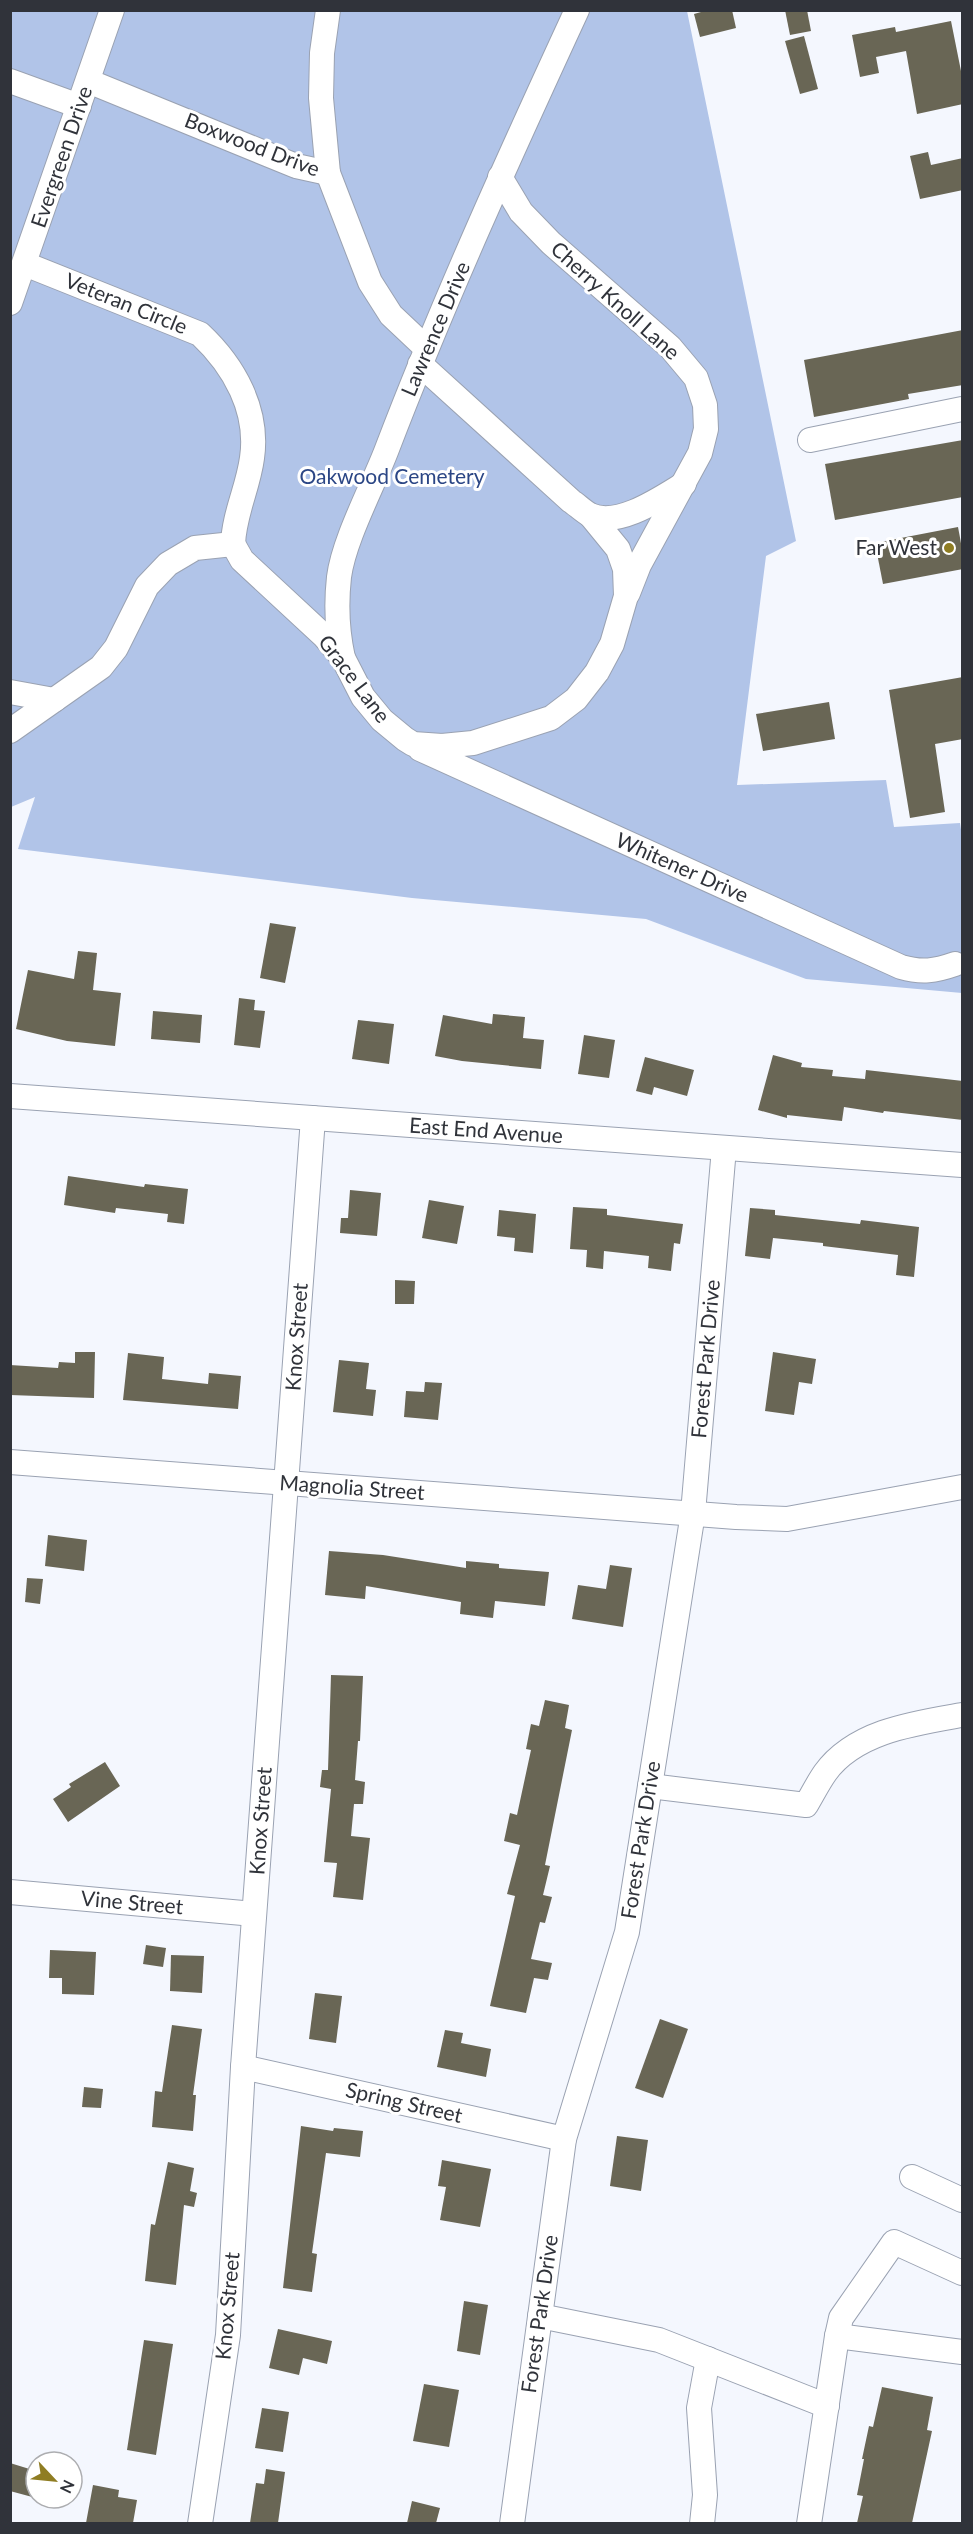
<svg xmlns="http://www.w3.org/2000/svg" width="973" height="2534" font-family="Lato,sans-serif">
<rect width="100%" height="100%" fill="#f4f7fe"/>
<polygon fill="#b1c4e8" points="10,11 687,11 796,541 766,556 737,785 886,780 894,827 960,823 962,836 962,993 806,979 646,919 412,898 18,849 35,797 11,807"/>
<g fill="#696655">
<polygon points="708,10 732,10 736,28 700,37 694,14"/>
<polygon points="785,10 807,10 811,31 790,35"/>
<polygon points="951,21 961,71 963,71 963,104 917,114 906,51 876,57 879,73 860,77 852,35 895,27 896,32"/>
<polygon points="804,36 818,89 800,94 785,41"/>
<polygon points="928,152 931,165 963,158 963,190 920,199 910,156"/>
<polygon points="963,330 963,385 908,394 909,399 814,417 804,360"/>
<polygon points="963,440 963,497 835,520 825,464"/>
<polygon points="958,527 963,554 963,569 883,584 875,543"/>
<polygon points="963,677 963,739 935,744 945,812 910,818 889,690"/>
<polygon points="829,702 835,739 763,751 756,714"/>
<polygon points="270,923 296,927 285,983 260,978"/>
<polygon points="78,951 97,953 93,990 121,993 115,1046 67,1041 16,1029 28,970 74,979"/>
<polygon points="239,998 255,1000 254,1010 265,1011 260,1048 234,1045"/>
<polygon points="153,1011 202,1015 200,1043 151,1039"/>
<polygon points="493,1014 525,1017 523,1038 544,1040 541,1069 462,1061 435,1056 443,1015 492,1024"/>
<polygon points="358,1020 394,1024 389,1064 352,1059"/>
<polygon points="584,1035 615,1040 609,1078 578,1074"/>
<polygon points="773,1055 802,1063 801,1067 833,1070 832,1076 865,1079 866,1070 963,1081 963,1120 884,1111 883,1113 844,1107 842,1121 787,1115 787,1118 758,1110"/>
<polygon points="645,1057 694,1070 687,1096 654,1087 652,1095 636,1091"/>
<polygon points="68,1176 144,1187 145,1184 188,1189 184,1224 167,1222 168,1214 116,1208 115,1213 64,1205"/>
<polygon points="350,1190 381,1193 377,1236 340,1233 341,1218 348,1218"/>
<polygon points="429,1200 464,1206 457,1244 422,1238"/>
<polygon points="573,1207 607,1209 607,1215 683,1224 680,1244 674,1243 671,1271 648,1268 649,1256 604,1251 603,1269 586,1267 587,1250 570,1249"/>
<polygon points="750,1208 775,1210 775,1215 860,1224 861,1220 919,1227 914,1277 896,1275 898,1255 823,1246 823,1243 773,1238 770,1259 745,1256"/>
<polygon points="499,1210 536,1214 533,1253 514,1251 515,1238 497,1236"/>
<polygon points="395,1280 415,1281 414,1304 395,1304"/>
<polygon points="75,1352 95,1352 94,1398 10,1395 10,1365 58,1368 59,1362 75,1363"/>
<polygon points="773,1352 816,1359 812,1384 799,1382 794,1415 765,1411"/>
<polygon points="128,1353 164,1357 162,1379 208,1384 209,1373 241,1376 238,1409 123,1400"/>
<polygon points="339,1360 369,1363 366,1389 376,1390 373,1416 333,1412"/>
<polygon points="425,1382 442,1383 438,1420 404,1417 406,1391 424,1392"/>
<polygon points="48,1535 87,1540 84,1571 45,1566"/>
<polygon points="329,1551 383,1555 466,1568 466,1561 499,1564 499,1568 549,1572 545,1606 495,1601 493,1618 460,1614 461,1602 366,1586 365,1599 325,1595"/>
<polygon points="610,1565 632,1568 623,1627 572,1619 578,1585 606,1589"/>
<polygon points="27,1578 43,1579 40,1604 25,1602"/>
<polygon points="331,1675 363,1676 360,1741 358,1741 355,1780 365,1782 363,1804 354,1804 351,1836 370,1838 363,1900 333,1897 337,1863 324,1862 331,1789 320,1787 322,1770 328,1770"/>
<polygon points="545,1700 569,1705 565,1728 572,1730 545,1865 550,1866 543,1895 552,1897 545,1923 540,1922 531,1959 552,1963 548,1980 534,1978 526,2013 490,2006 515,1896 507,1894 520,1845 504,1841 510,1813 517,1815 531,1750 526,1749 531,1724 539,1726"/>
<polygon points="105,1762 120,1786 68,1822 53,1799 71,1787 69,1784"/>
<polygon points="146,1945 166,1948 163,1967 143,1964"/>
<polygon points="50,1950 96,1952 94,1995 62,1994 62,1978 49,1978"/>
<polygon points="171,1955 204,1956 202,1993 170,1991"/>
<polygon points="315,1993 342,1996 336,2043 309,2039"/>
<polygon points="660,2019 688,2029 663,2098 635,2088"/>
<polygon points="172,2025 202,2029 193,2095 196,2095 193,2131 152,2127 155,2091 162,2092"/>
<polygon points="445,2030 463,2033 461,2043 491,2049 486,2077 437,2067"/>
<polygon points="84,2087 103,2089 101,2108 82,2107"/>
<polygon points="301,2126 333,2131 334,2128 363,2131 360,2157 326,2153 312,2253 317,2254 312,2292 283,2288"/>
<polygon points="617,2136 648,2140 641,2191 610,2186"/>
<polygon points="442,2160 491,2169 480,2227 440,2220 446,2187 438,2186"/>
<polygon points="168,2162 194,2168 190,2191 197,2193 194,2207 184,2205 176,2285 145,2281 151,2224 155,2225"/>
<polygon points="464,2301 488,2305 480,2355 457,2351"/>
<polygon points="278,2329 332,2341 327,2364 303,2358 299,2375 269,2368"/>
<polygon points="144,2340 173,2344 156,2455 127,2450"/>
<polygon points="424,2384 459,2390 449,2447 413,2441"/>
<polygon points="882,2387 933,2397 927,2430 932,2431 912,2523 857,2523 863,2496 857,2495 864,2459 862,2459 869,2426 873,2427"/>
<polygon points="262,2408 289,2412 283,2452 255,2448"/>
<polygon points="10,2463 36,2471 36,2498 10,2491"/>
<polygon points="266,2469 285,2472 278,2523 250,2523 256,2483 264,2484"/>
<polygon points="93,2485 119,2490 118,2497 137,2500 133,2523 86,2523"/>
<polygon points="412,2501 440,2508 436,2523 407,2523"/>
</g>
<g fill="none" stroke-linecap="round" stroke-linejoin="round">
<defs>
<g id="minor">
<polyline points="328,10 322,53 321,98 328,173 370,282 391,315 426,348"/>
<polyline points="10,81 79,106"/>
<polyline points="88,81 296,166 328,173"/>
<polyline points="500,177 521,212 551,243 670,347 696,378 705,405 706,429 700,453 639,565 628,593"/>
<path d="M25 264 200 334C234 366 259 410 252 458 248 488 234 514 233 544"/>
<polyline points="10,303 112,10"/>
<path d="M420 364 571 501C577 505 583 511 590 515 618 528 661 498 684 484"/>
<polyline points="810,440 962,409"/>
<polyline points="233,544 242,560 324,636 343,658 363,697 382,720 405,739 413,744 442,746 473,743 551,718 576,699 597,672 612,644 626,596 625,569 618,549 591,516"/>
<path d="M343 658C337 631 336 604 339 577 344 539 373 486 387 449 444 300 510 155 577 10"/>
<polyline points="10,692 54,700"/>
<polyline points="10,731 101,667 116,648 147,586 168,564 195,548 233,544"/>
<path d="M420 749 901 967C922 973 935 971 955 964"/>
<polyline points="10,1096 962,1165"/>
<polyline points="10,1462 736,1517 787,1519 962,1487"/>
<path d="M650 1786 806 1805C812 1795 818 1783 825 1773 855 1731 916 1723 962 1715"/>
<polyline points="10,1892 254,1914"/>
<polyline points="243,2067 564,2139"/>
<polyline points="912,2177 962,2200"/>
<polyline points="540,2316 659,2340 827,2406"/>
<polyline points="837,2336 962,2352"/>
<polyline points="200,2524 228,2335 243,2067 313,1118"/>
<polyline points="512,2524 564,2139 627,1932 693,1513 724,1148"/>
<polyline points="702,2524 705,2495 699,2408 708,2359"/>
<polyline points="809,2524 837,2336 841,2318 894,2242 962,2273"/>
</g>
</defs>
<use href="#minor" stroke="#9aa2b2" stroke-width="26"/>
<use href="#minor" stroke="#fff" stroke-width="24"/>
</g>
<circle fill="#8f7d23" stroke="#fff" stroke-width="2" cx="949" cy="548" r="6"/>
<g text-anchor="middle" stroke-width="6" stroke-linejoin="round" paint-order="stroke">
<g font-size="21" fill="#30333a" stroke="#fff">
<text transform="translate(252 145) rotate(21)" y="7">Boxwood Drive</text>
<text transform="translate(62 157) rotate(-71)" y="7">Evergreen Drive</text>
<text transform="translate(615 301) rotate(42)" y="7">Cherry Knoll Lane</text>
<text transform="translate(126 304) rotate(22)" y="7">Veteran Circle</text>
<text transform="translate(436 329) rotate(-67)" y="7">Lawrence Drive</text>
<text transform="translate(354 679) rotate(53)" y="7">Grace Lane</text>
<text transform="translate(682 868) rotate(24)" y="7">Whitener Drive</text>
<text transform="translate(486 1131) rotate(4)" y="7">East End Avenue</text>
<text transform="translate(297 1337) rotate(-86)" y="7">Knox Street</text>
<text transform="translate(706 1359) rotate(-85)" y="7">Forest Park Drive</text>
<text transform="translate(352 1488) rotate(4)" y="7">Magnolia Street</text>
<text transform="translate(261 1821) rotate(-86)" y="7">Knox Street</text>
<text transform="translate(641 1840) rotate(-81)" y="7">Forest Park Drive</text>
<text transform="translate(132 1903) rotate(5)" y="7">Vine Street</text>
<text transform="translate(404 2103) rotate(13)" y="7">Spring Street</text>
<text transform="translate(228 2306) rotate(-85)" y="7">Knox Street</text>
<text transform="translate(540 2314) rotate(-82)" y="7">Forest Park Drive</text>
</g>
<g font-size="21" fill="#2b4685" stroke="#fff">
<text x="392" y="484">Oakwood Cemetery</text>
</g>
<g font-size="21" fill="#30333a" stroke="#fff" text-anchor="end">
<text x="937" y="555">Far West</text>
</g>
</g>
<rect width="973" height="2534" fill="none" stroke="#30333a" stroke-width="24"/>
<g transform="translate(54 2480) rotate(116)"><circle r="28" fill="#ffffff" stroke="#acadb0" stroke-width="1.5"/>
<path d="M0-4.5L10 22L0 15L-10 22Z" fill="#8f7d23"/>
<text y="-9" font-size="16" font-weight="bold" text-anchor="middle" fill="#30333a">N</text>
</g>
</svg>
